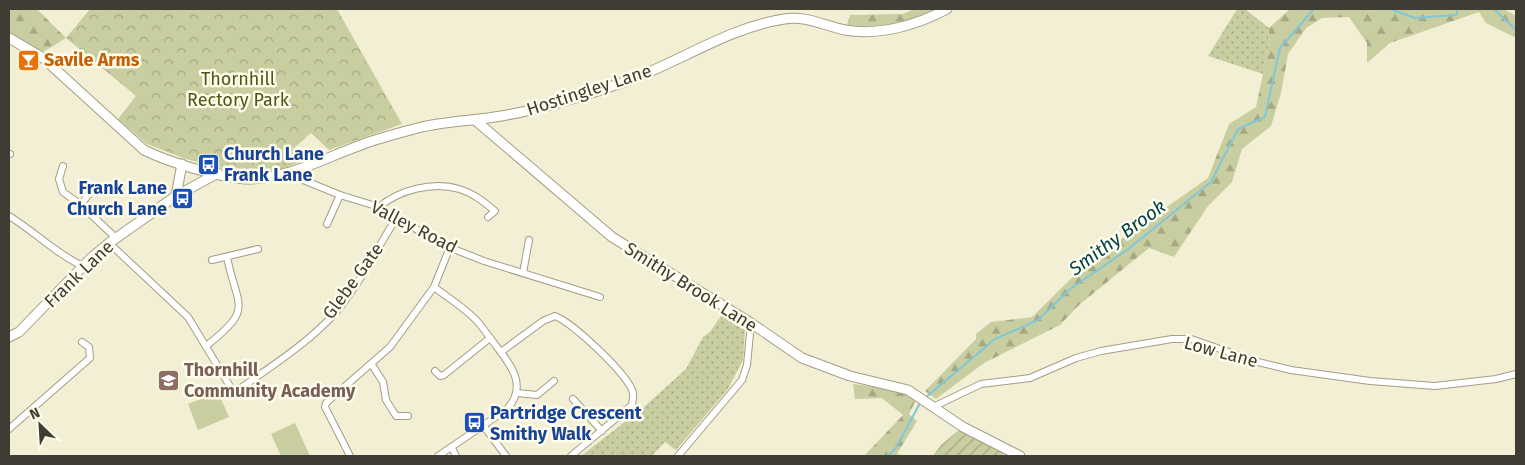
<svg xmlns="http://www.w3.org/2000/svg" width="1525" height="465" font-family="'Fira Sans',sans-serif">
<defs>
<pattern id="grass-dots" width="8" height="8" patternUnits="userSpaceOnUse" patternTransform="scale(1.25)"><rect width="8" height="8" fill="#c9cea0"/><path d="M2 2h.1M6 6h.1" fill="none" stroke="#a5a883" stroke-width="1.8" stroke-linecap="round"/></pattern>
<pattern id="forest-firs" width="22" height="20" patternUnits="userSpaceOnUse" patternTransform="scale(1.25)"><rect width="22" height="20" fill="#c9cea0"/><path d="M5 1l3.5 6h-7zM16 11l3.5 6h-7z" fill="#a5a883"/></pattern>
<pattern id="park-crowns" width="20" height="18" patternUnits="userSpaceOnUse" patternTransform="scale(1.25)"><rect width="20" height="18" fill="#c9cea0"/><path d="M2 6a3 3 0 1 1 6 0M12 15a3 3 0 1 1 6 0" fill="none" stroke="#a5a883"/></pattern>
<pattern id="garden-furrows" width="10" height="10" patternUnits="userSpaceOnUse" patternTransform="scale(1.25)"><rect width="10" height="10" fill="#c9cea0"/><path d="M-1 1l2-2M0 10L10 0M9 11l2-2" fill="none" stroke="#a5a883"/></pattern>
</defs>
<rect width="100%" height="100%" fill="#f3efd4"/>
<g fill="url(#grass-dots)">
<polygon points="1237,9 1245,9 1269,28 1268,50 1263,74 1208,56"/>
<polygon points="723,313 745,328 743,360 728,389 676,450 665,442 652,456 581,456 644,407 686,369 703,337 710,332"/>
</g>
<g fill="url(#forest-firs)">
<polygon points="9,9 37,9 66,38 40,54 9,32"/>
<path d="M914 9H938C910 24 878 28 847 25L850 15 903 14Z"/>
<polygon points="1290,9 1504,9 1516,16 1516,38 1486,23 1479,12 1390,43 1367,63 1367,43 1349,17 1322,18 1306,28 1288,54 1281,93 1271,126 1242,149 1232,182 1208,206 1174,257 1149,248 1079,305 1060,325 984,363 936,399 925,391 976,339 976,334 991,322 1032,317 1087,263 1208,178 1229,124 1256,107 1268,50 1269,28"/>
<polygon points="853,384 901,390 917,398 909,414 917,421 897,454 907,456 864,456 903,415 882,398 855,399"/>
</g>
<polygon fill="url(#park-crowns)" points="90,9 337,9 402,124 329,150 311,133 293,149 303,161 272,173 242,173 186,159 147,144 118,119 136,96 66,38"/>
<polygon fill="url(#garden-furrows)" points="959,430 1004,451 1003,456 933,456 941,445"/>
<g fill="#c9cea0">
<polygon points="218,392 229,417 198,430 188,404"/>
<polygon points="295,423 310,456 281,456 271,434"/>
</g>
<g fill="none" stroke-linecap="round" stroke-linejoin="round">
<g stroke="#81c6d9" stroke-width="2">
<polyline points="1390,9 1415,18 1456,15 1458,9"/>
<polyline points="1494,9 1516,30"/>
<polyline points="925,398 995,339 1038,320 1070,289 1127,250 1211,182 1238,129 1265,117 1280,48 1314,9"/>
<polyline points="888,456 896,448 920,403"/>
</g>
<defs>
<g id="street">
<polyline points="9,154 10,154"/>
<polyline points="63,166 59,179 63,192 81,205 117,239"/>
<polyline points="286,173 340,195 379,207 441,244 484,261 600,297"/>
<polyline points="81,205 93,188"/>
<path d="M379 207C399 190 433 181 459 189 473 193 484 202 495 211L488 217"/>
<path d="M9 216C34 231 56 254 83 266"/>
<polyline points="327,224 340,195"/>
<path d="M109 243 188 317 234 393C268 368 308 344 336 312 360 284 376 249 396 219"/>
<polyline points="212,260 258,249"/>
<polyline points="523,273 529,240"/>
<path d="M434 287C447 297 462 306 474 318 481 324 485 332 491 339 507 361 531 384 506 410L438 456"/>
<path d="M206 346C255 308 237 308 227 257"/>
<path d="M501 352 543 321 555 316C572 322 630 376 633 393 634 397 632 402 632 405L571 456"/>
<polyline points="372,365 383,382 386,400 396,416 408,416"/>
<polyline points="435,371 440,376 444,375 490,338"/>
<polyline points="517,393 537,395 554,381"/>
<polyline points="573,399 602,431"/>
<polyline points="935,406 981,384 1030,378 1076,358 1101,351 1172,339 1191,339 1258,362 1291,370 1370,381 1435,386 1496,379 1516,374"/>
<polyline points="483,425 506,456"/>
<polyline points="9,429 90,358 89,347 82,342"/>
<polyline points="452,448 456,456"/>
<polyline points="350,456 325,407 326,403 390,347 434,287 450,247"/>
<polyline points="678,456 742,380 747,365 751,323"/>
</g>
<g id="secondary">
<path d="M9 38 43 58 144 150C168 162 217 177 245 179 286 180 324 158 361 145 379 138 399 133 418 128 445 121 474 121 501 116 544 109 587 95 627 81 680 62 727 28 784 19 805 15 825 26 845 30 880 36 917 25 947 9"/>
<polyline points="475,120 612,237 751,323 802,358 850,376 908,390 963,427 1020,456"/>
<polyline points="176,196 182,164"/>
<polyline points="9,337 19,332 91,258 109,243 176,196 218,173"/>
</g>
</defs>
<use href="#street" stroke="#a39e85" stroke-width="8"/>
<use href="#secondary" stroke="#a39e85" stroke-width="11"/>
<use href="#street" stroke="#fff" stroke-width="6"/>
<use href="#secondary" stroke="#fff" stroke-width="9"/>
</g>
<defs>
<symbol id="bar-square" viewBox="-11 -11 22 22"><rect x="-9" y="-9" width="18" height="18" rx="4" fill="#e8710a" stroke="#fefceb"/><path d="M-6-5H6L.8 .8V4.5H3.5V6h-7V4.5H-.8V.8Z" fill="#fff"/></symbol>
<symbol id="bus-square" viewBox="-11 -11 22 22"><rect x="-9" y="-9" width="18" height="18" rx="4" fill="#1a4fb4" stroke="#fefceb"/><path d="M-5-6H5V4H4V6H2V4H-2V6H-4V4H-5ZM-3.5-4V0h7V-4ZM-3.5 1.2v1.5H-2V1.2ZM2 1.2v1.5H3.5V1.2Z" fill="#fff"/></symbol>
<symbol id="school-square" viewBox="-11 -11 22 22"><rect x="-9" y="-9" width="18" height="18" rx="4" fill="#8d6e63" stroke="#fefceb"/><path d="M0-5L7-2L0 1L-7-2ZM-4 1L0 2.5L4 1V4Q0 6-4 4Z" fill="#fff"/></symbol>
</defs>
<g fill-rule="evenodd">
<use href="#bar-square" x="16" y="48" width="25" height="25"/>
<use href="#bus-square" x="196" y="152" width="25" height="25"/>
<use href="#bus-square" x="170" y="186" width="25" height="25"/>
<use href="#school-square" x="156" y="368" width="25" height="25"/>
<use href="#bus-square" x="462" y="410" width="25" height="25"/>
</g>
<g text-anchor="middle" stroke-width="5" stroke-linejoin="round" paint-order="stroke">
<g font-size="18" font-weight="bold" fill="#c56008" stroke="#fefceb" text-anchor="start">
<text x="44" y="66">Savile Arms</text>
</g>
<g font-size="18" fill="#525517" stroke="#fefceb">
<text x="238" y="85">Thornhill<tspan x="238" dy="21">Rectory Park</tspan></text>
</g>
<g font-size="18" fill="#3f3d33" stroke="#fefceb">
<text transform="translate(589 90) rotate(-18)" y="6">Hostingley Lane</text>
<text transform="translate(414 227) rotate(27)" y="6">Valley Road</text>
<text transform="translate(79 274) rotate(-44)" y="6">Frank Lane</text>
<text transform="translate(353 281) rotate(-54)" y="6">Glebe Gate</text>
<text transform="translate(691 287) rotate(32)" y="6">Smithy Brook Lane</text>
<text transform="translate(1221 352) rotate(15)" y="6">Low Lane</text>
</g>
<g font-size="18" font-weight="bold" fill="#164399" stroke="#fefceb" text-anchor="start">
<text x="224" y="160">Church Lane<tspan x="224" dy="21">Frank Lane</tspan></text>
<text x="167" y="194" text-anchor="end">Frank Lane<tspan x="167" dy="21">Church Lane</tspan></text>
<text x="490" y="419">Partridge Crescent<tspan x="490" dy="21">Smithy Walk</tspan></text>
</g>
<g font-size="18" font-weight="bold" fill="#785e54" stroke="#fefceb" text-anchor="start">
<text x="184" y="376">Thornhill<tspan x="184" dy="21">Community Academy</tspan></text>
</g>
<g font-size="19" font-style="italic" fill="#00414e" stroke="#fefceb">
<text transform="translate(1117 237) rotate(-36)" y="7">Smithy Brook</text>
</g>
</g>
<rect width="1525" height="465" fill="none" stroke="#3f3d33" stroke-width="20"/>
<g transform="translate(40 425) rotate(335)" stroke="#fefceb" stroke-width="4" paint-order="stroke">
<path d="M0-4L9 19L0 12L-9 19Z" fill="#3f3d33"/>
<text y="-8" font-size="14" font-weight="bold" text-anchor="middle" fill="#3f3d33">N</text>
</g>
</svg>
